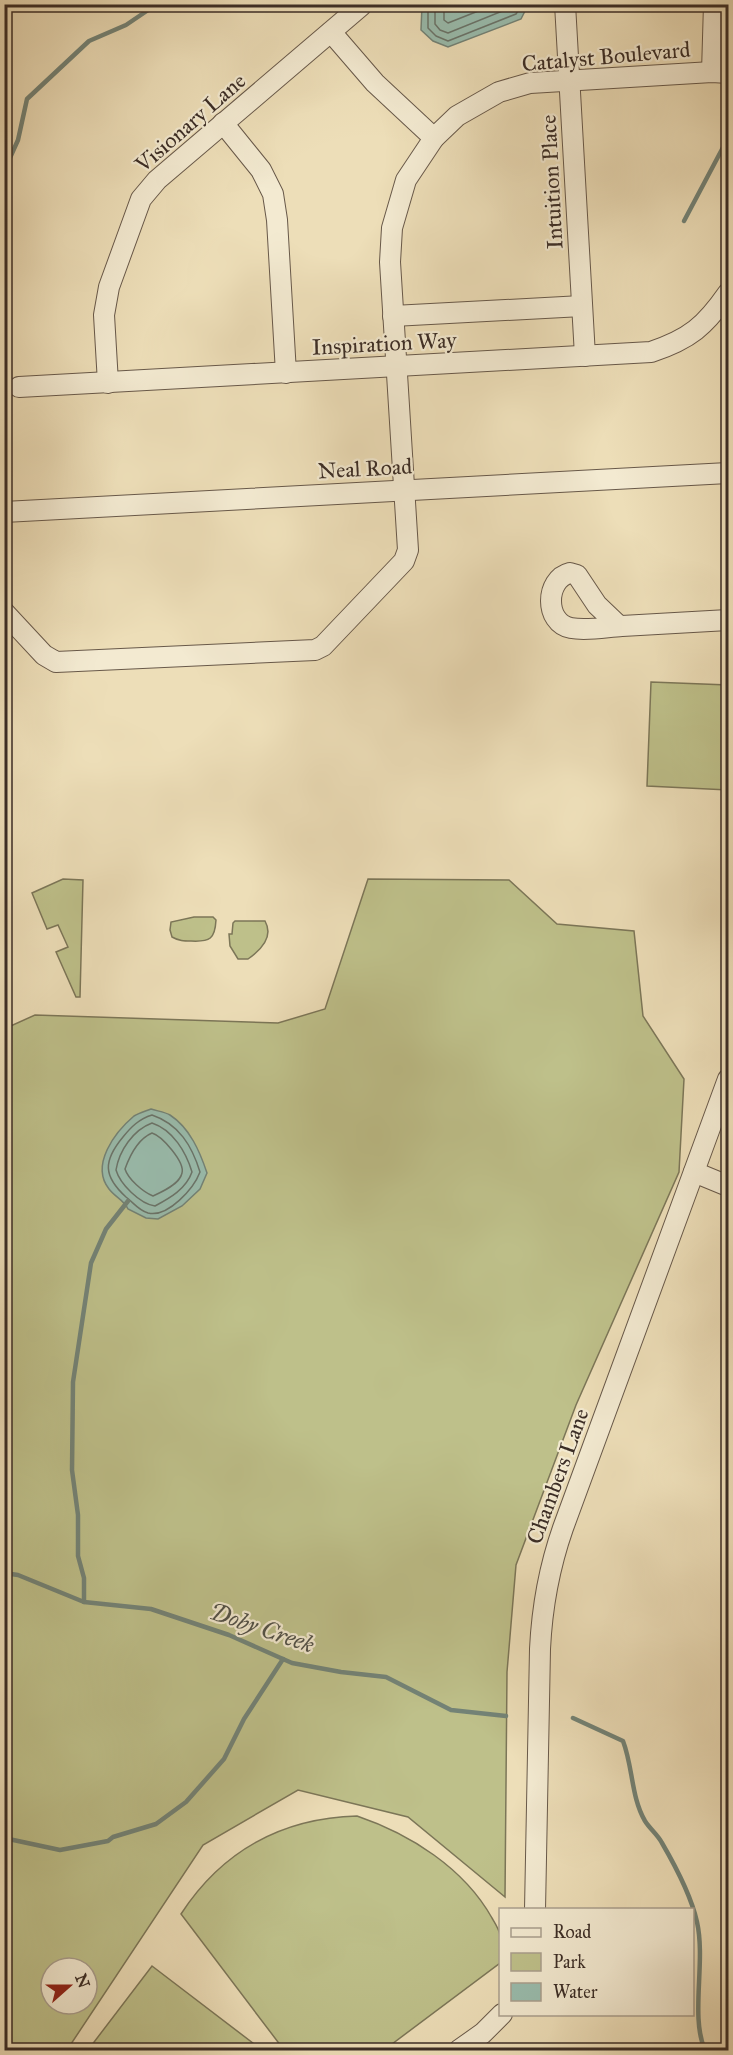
<svg xmlns="http://www.w3.org/2000/svg" width="733" height="2055" font-family="'IM FELL Great Primer',serif">
<rect width="100%" height="100%" fill="#eddeb8"/>
<filter id="stains"><feTurbulence type="fractalNoise" baseFrequency=".00333" numOctaves="4"/><feColorMatrix values="0 0 0 0 .2 0 0 0 0 .09 0 0 0 0 .02 0 0 0 .5 -.17"/></filter>
<radialGradient id="worn" r=".72"><stop offset=".6" stop-color="#630" stop-opacity="0"/><stop offset="1" stop-color="#630" stop-opacity=".3"/></radialGradient>
<g fill="#bec08a" stroke="#7c7658" stroke-width="1.5" fill-rule="evenodd">
<polygon points="651,682 728,685 728,790 647,786"/>
<polygon points="63,879 83,880 80,997 76,997 56,952 68,947 58,925 47,929 32,893"/>
<path d="M368 879 509 880 557 924 634 931 643 1016 684 1079 679 1172 576 1405 516 1565 507 1672 505 1897 408 1817 298 1790 203 1845 67 2050H5L4 1029 35 1015 278 1023 325 1009ZM51 1968H87V2004H51Z"/>
<path d="M194 917H213L216 920C215 939 210 942 191 941 184 941 179 941 172 937L170 930 171 922Z"/>
<path d="M235 921H265C274 937 261 950 248 959H238L230 946 229 934H232L233 923Z"/>
<path d="M357 1816C410 1834 464 1868 492 1918 495 1923 499 1929 500 1935 502 1943 501 1954 500 1963L384 2050H284L181 1914C222 1851 282 1818 357 1816Z"/>
<polygon points="152,1966 262,2050 88,2050"/>
</g>
<g fill="#99bcad" stroke="#738377" stroke-width="1.5">
<polygon points="422,5 422,4 528,5 521,19 448,47 433,41 421,30"/>
<path d="M151 1109C157 1111 165 1112 170 1115 190 1128 200 1152 207 1173L200 1189 182 1206 158 1219 146 1218 128 1209C124 1200 115 1197 109 1189 90 1165 115 1132 134 1116 139 1113 146 1111 151 1109Z"/>
</g>
<g fill="none" stroke-linecap="round" stroke-linejoin="round">
<g stroke="#6a746a" stroke-width="1.5">
<polyline points="428,4 428,28 436,36 448,41 516,14 522,4"/>
<polyline points="435,4 435,24 440,30 448,33 510,8 513,4"/>
<polyline points="444,4 444,20 448,23 496,4"/>
<path d="M152 1115C179 1124 192 1146 200 1172 194 1188 168 1218 148 1213 138 1210 134 1203 126 1197 103 1176 103 1161 123 1137 131 1127 139 1119 152 1115Z"/>
<path d="M152 1123C173 1130 186 1152 192 1172 186 1189 170 1198 155 1206 140 1204 120 1184 116 1170 119 1151 133 1130 152 1123Z"/>
<path d="M152 1133C162 1136 185 1162 182 1173 180 1184 162 1192 153 1196 143 1192 128 1179 125 1169 130 1155 138 1139 152 1133Z"/>
</g>
<g stroke="#738377" stroke-width="4.5">
<polyline points="4,171 18,140 27,99 89,41 126,25 157,4"/>
<polyline points="684,221 728,138"/>
<polyline points="4,1573 18,1575 84,1602 151,1609 229,1635 292,1663 341,1672 386,1677 451,1710 506,1716"/>
<polyline points="84,1602 84,1578 78,1556 78,1515 72,1470 73,1382 91,1263 106,1229 128,1201"/>
<path d="M573 1718 623 1741C633 1767 631 1797 645 1821 650 1829 658 1835 662 1843 676 1867 691 1895 697 1922 706 1962 690 2017 705 2050"/>
<polyline points="4,1838 60,1850 108,1841 113,1837 156,1824 186,1802 224,1759 244,1719 283,1659"/>
</g>
<defs>
<g id="minor">
<polyline points="565,4 585,356"/>
<polyline points="331,32 375,83 434,138"/>
<polyline points="712,72 714,4"/>
<polyline points="223,123 261,170 273,194 277,220 286,373"/>
<polyline points="393,316 582,306"/>
<polyline points="108,383 104,315 109,287 141,199 157,180 361,6"/>
<path d="M19 387 651 352C690 339 705 326 728 293"/>
<polyline points="4,512 728,473"/>
<polyline points="4,612 44,655 56,662 315,650 323,646 404,561 408,550 390,262 392,228 406,180 434,138 457,116 499,92 530,83 712,72 728,73"/>
<path d="M619 626 597 605 577 575 570 573C545 579 544 623 571 628 587 631 606 627 622 626 657 624 693 622 728 620"/>
<polyline points="694,1172 728,1186"/>
<path d="M535 1910 540 1649C542 1607 549 1568 563 1528L728 1079"/>
<polyline points="459,2050 483,2033 502,2014"/>
</g>
</defs>
<use href="#minor" stroke="#68594a" stroke-width="22"/>
<use href="#minor" stroke="#f3ead1" stroke-width="20"/>
</g>
<g text-anchor="middle" stroke-width="4.5" stroke-linejoin="round" paint-order="stroke">
<g font-size="22" fill="#3b2d26" stroke="#f3ead1">
<text transform="translate(606 56) rotate(-5)" y="8">Catalyst Boulevard</text>
<text transform="translate(190 122) rotate(-41)" y="8">Visionary Lane</text>
<text transform="translate(551 182) rotate(-93)" y="8">Intuition Place</text>
<text transform="translate(384 343) rotate(-3)" y="8">Inspiration Way</text>
<text transform="translate(365 468) rotate(-3)" y="8">Neal Road</text>
<text transform="translate(557 1476) rotate(-70)" y="8">Chambers Lane</text>
</g>
<g font-size="24" font-style="italic" fill="#525148" stroke="#f3ead1">
<text transform="translate(262 1628) rotate(19)" y="8">Doby Creek</text>
</g>
</g>
<rect width="733" height="2055" fill="none" stroke="#eddeb8" stroke-width="24"/>
<rect x="6" y="6" width="721" height="2043" fill="none" stroke="#3b2d26" stroke-width="3"/>
<rect x="12" y="12" width="709" height="2031" fill="none" stroke="#3b2d26" stroke-width="1.5"/>
<rect x="499" y="1908" width="195" height="108" fill="#f3ead1" stroke="#a99e8d" stroke-width="1.5"/>
<rect x="511" y="1928" width="30" height="9" fill="#f3ead1" stroke="#a99e8d" stroke-width="1.5"/>
<text x="553" y="1938" font-size="18" fill="#3b2d26">Road</text>
<rect x="511" y="1953" width="30" height="18" fill="#bec08a" stroke="#a99e8d" stroke-width="1.5"/>
<text x="553" y="1968" font-size="18" fill="#3b2d26">Park</text>
<rect x="511" y="1983" width="30" height="18" fill="#99bcad" stroke="#a99e8d" stroke-width="1.5"/>
<text x="553" y="1998" font-size="18" fill="#3b2d26">Water</text>
<g transform="translate(69 1986) rotate(69)"><circle r="28" fill="#f3ead1" stroke="#a99e8d" stroke-width="1.5"/>
<path d="M0-4.5L10 22L0 15L-10 22Z" fill="#8f2418"/>
<text y="-9" font-size="16" font-weight="bold" text-anchor="middle" fill="#3b2d26">N</text>
</g>
<rect width="100%" height="100%" filter="url(#stains)"/>
<rect width="100%" height="100%" fill="url(#worn)"/>
</svg>
